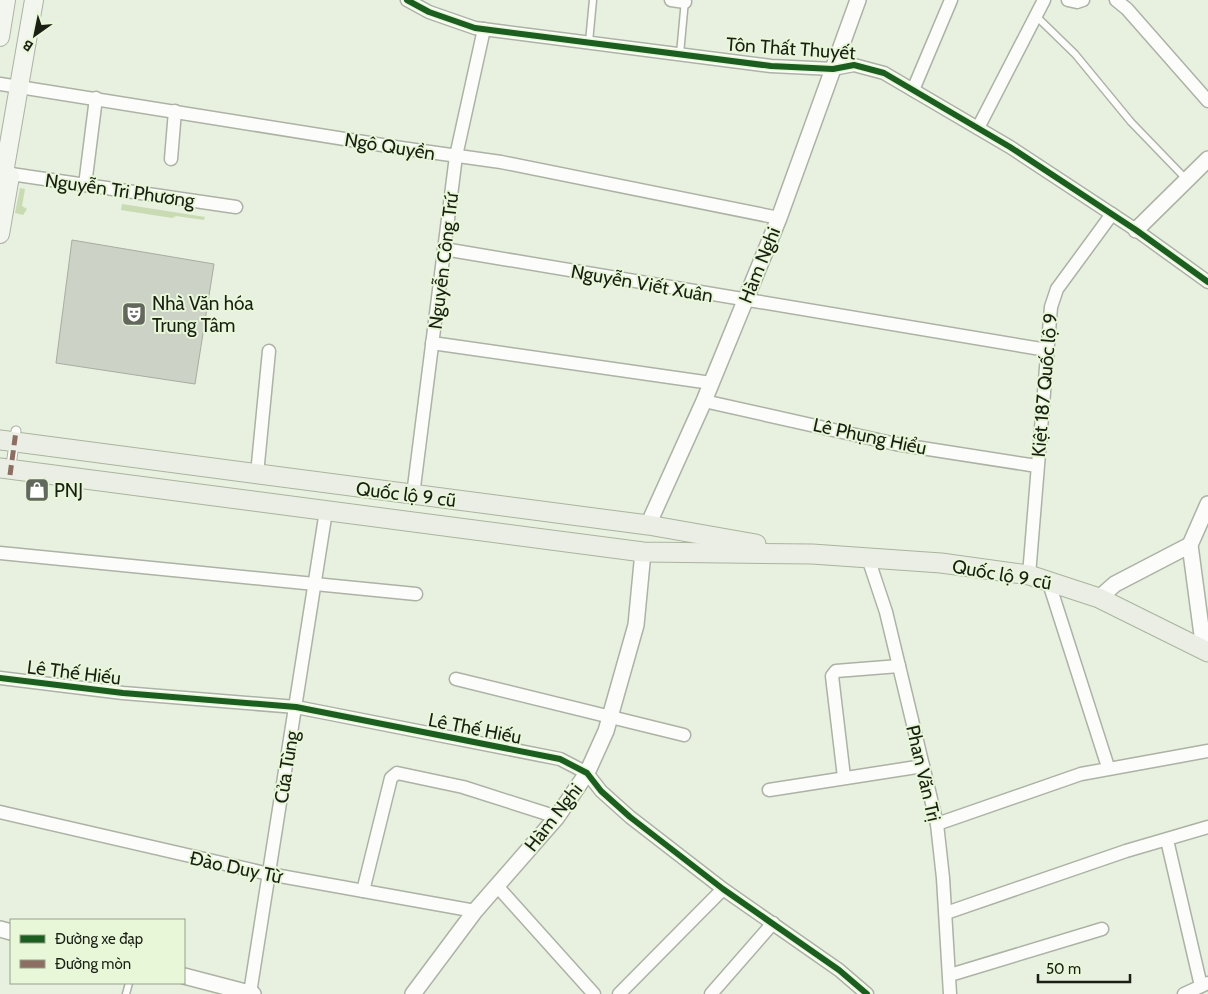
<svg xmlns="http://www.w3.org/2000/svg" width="1208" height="994" font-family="Cabin,sans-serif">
<rect width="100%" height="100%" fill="#e8f0e0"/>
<g fill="#c8dbb2">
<polygon points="20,188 25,189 22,206 27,209 23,215 15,213"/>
<polygon points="122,204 205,217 204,220 176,216 172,218 121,210"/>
</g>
<polygon fill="#ccd2c5" stroke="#a7ada1" points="72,240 214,264 195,384 56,363"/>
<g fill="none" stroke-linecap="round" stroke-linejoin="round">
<defs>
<g id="service">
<polyline points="1036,16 1075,54 1131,122 1186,179"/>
<polyline points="589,42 593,0"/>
<polyline points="680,54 685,0"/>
<polyline points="126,994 129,983"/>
</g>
<polyline id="pedestrian" points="10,472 16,431"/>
<g id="minor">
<polyline points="407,0 429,12 475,28 771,66 833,69 854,65 884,73 1010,147 1136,230 1208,282"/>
<polyline points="671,0 685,2"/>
<polyline points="1068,0 1077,2 1083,0"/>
<polyline points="1116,0 1127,9 1208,101"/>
<polyline points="0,84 401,148 501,162 779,218"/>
<polyline points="913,90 951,0"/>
<polyline points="978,128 1044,0"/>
<polyline points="171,159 175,111"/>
<polyline points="4,173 236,207"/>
<polyline points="85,185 96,98"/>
<polyline points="444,249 1047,350"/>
<polyline points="432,343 711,383"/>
<polyline points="704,401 896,444 1037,466"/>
<polyline points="257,474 269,351"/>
<polyline points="413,495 456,156 484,29"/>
<polyline points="0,553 416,594"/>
<polyline points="868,558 886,612 937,824 943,878 950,994"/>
<polyline points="1029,575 1051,307 1057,289 1112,214"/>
<polyline points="1048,580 1108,767"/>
<polyline points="0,678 123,693 296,707 560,759 587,773 601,791 630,817 723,889 839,970 867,994"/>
<polyline points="456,679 684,735"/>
<polyline points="844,777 832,676 836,671 899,666"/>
<polyline points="769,790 923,766"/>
<polyline points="0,812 269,874 475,911"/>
<polyline points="937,824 1081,774 1208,751"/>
<polyline points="1167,840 1201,986"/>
<polyline points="497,886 594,994"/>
<polyline points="363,891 391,778 397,773 463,787 557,817"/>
<polyline points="946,913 1126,851 1208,827"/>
<polyline points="950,975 1102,929"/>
<polyline points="250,993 326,511"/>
<polyline points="619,994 723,889"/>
<polyline points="711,994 773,923"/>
<polyline points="1184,994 1208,983"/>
</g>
<g id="tertiary">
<polyline points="1136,230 1208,159"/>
<polyline points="648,525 704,401 779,218 858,0"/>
<polyline points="1099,598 1115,584 1190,545"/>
<polyline points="1204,650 1190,545 1208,504"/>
<polyline points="0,929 11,932"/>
<polyline points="184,976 253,994"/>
<polyline points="413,994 475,911 557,817 587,773 606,731 636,625 643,552"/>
</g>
<g id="secondary">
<polyline points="0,37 6,0"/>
<polyline points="0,234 10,176 4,173 34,0"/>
</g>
<g id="primary">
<polyline points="0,440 648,525 756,544"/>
<polyline points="0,468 643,552 812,554 941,563 1029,575 1099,598 1208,652"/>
</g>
</defs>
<use href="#service" stroke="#acb2a5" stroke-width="9"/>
<use href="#pedestrian" stroke="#acb2a5" stroke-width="11"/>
<use href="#minor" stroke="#acb2a5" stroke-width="15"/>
<use href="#tertiary" stroke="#acb2a5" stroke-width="18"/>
<use href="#secondary" stroke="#acb2a5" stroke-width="20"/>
<use href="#primary" stroke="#aab49d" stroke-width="21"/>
<use href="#service" stroke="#fcfdfa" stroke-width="6"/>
<use href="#pedestrian" stroke="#fcfdfa" stroke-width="9"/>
<use href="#minor" stroke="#fcfdfa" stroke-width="12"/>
<use href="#tertiary" stroke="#fcfdfa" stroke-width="15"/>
<use href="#secondary" stroke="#f3f6ef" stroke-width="18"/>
<use href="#primary" stroke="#eaeee4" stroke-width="19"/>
<polyline stroke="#8d6e63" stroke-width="5" stroke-dasharray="10 5" stroke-linecap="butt" points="10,475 16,431"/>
<defs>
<g id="cycleway">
<polyline points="407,0 429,12 475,28 771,66 833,69 854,65 884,73 1010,147 1136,230 1208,282"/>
<polyline points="0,678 123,693 296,707 560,759 587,773 601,791 630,817 723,889 839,970 867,994"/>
</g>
</defs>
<use href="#cycleway" stroke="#e9f7d9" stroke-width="9"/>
<use href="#cycleway" stroke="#1b5e20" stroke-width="6"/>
</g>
<defs>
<symbol id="theatre-square" viewBox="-11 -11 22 22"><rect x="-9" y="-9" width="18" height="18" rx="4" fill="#62685b" stroke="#e9f7d9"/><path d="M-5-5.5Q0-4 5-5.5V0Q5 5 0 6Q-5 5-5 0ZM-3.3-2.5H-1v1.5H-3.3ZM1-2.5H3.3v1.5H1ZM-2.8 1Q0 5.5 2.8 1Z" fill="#fff"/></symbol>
<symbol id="shop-square" viewBox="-11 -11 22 22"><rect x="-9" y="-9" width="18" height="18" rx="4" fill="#62685b" stroke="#e9f7d9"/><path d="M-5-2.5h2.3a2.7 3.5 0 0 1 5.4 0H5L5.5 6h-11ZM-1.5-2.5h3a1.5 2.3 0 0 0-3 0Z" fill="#fff"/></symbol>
</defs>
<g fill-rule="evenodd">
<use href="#theatre-square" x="120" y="300" width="28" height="28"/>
<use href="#shop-square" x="23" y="476" width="28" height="28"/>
</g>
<g text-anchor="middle" stroke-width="4" stroke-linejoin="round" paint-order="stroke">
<g font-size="19" fill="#1a1f14" stroke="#e9f7d9">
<text transform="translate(791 48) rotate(4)" y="7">Tôn Thất Thuyết</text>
<text transform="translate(390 146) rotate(9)" y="7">Ngô Quyền</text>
<text transform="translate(120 190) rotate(8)" y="7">Nguyễn Tri Phương</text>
<text transform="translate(443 261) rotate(-83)" y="7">Nguyễn Công Trứ</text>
<text transform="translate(759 265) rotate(-68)" y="7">Hàm Nghi</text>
<text transform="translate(642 283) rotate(10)" y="7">Nguyễn Viết Xuân</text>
<text transform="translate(1044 385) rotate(-85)" y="7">Kiệt 187 Quốc lộ 9</text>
<text transform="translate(870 436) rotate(12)" y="7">Lê Phụng Hiểu</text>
<text transform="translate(406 494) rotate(7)" y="7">Quốc lộ 9 cũ</text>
<text transform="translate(1002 574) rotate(10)" y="7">Quốc lộ 9 cũ</text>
<text transform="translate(74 672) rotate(7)" y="7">Lê Thế Hiếu</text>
<text transform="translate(475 728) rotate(11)" y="7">Lê Thế Hiếu</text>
<text transform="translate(286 767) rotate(-81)" y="7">Cửa Tùng</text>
<text transform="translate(924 773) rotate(77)" y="7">Phan Văn Trị</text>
<text transform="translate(553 817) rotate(-52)" y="7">Hàm Nghi</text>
<text transform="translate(236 867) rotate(12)" y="7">Đào Duy Từ</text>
</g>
<g font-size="19" fill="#1a1f14" stroke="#e9f7d9" text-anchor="start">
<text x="152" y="310">Nhà Văn hóa<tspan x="152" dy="22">Trung Tâm</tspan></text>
<text x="54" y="497">PNJ</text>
</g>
</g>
<rect x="10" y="919" width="175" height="65" fill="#e9f7d9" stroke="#96a18a"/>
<rect x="20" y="935" width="25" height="8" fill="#1b5e20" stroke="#96a18a"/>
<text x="55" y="944" font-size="15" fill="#1a1f14">Đường xe đạp</text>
<rect x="20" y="960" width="25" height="8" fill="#8d6e63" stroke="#96a18a"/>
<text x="55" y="969" font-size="15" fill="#1a1f14">Đường mòn</text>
<g transform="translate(35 35) rotate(213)" stroke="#e9f7d9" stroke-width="4" paint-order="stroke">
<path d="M0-4L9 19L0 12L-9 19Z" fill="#1a1f14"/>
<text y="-8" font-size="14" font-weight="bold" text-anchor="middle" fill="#1a1f14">B</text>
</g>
<path d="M1038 974v8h92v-8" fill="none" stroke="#1a1f14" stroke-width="2.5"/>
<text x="1046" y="974" font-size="15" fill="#1a1f14" stroke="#e9f7d9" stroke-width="4" paint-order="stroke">50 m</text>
</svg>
